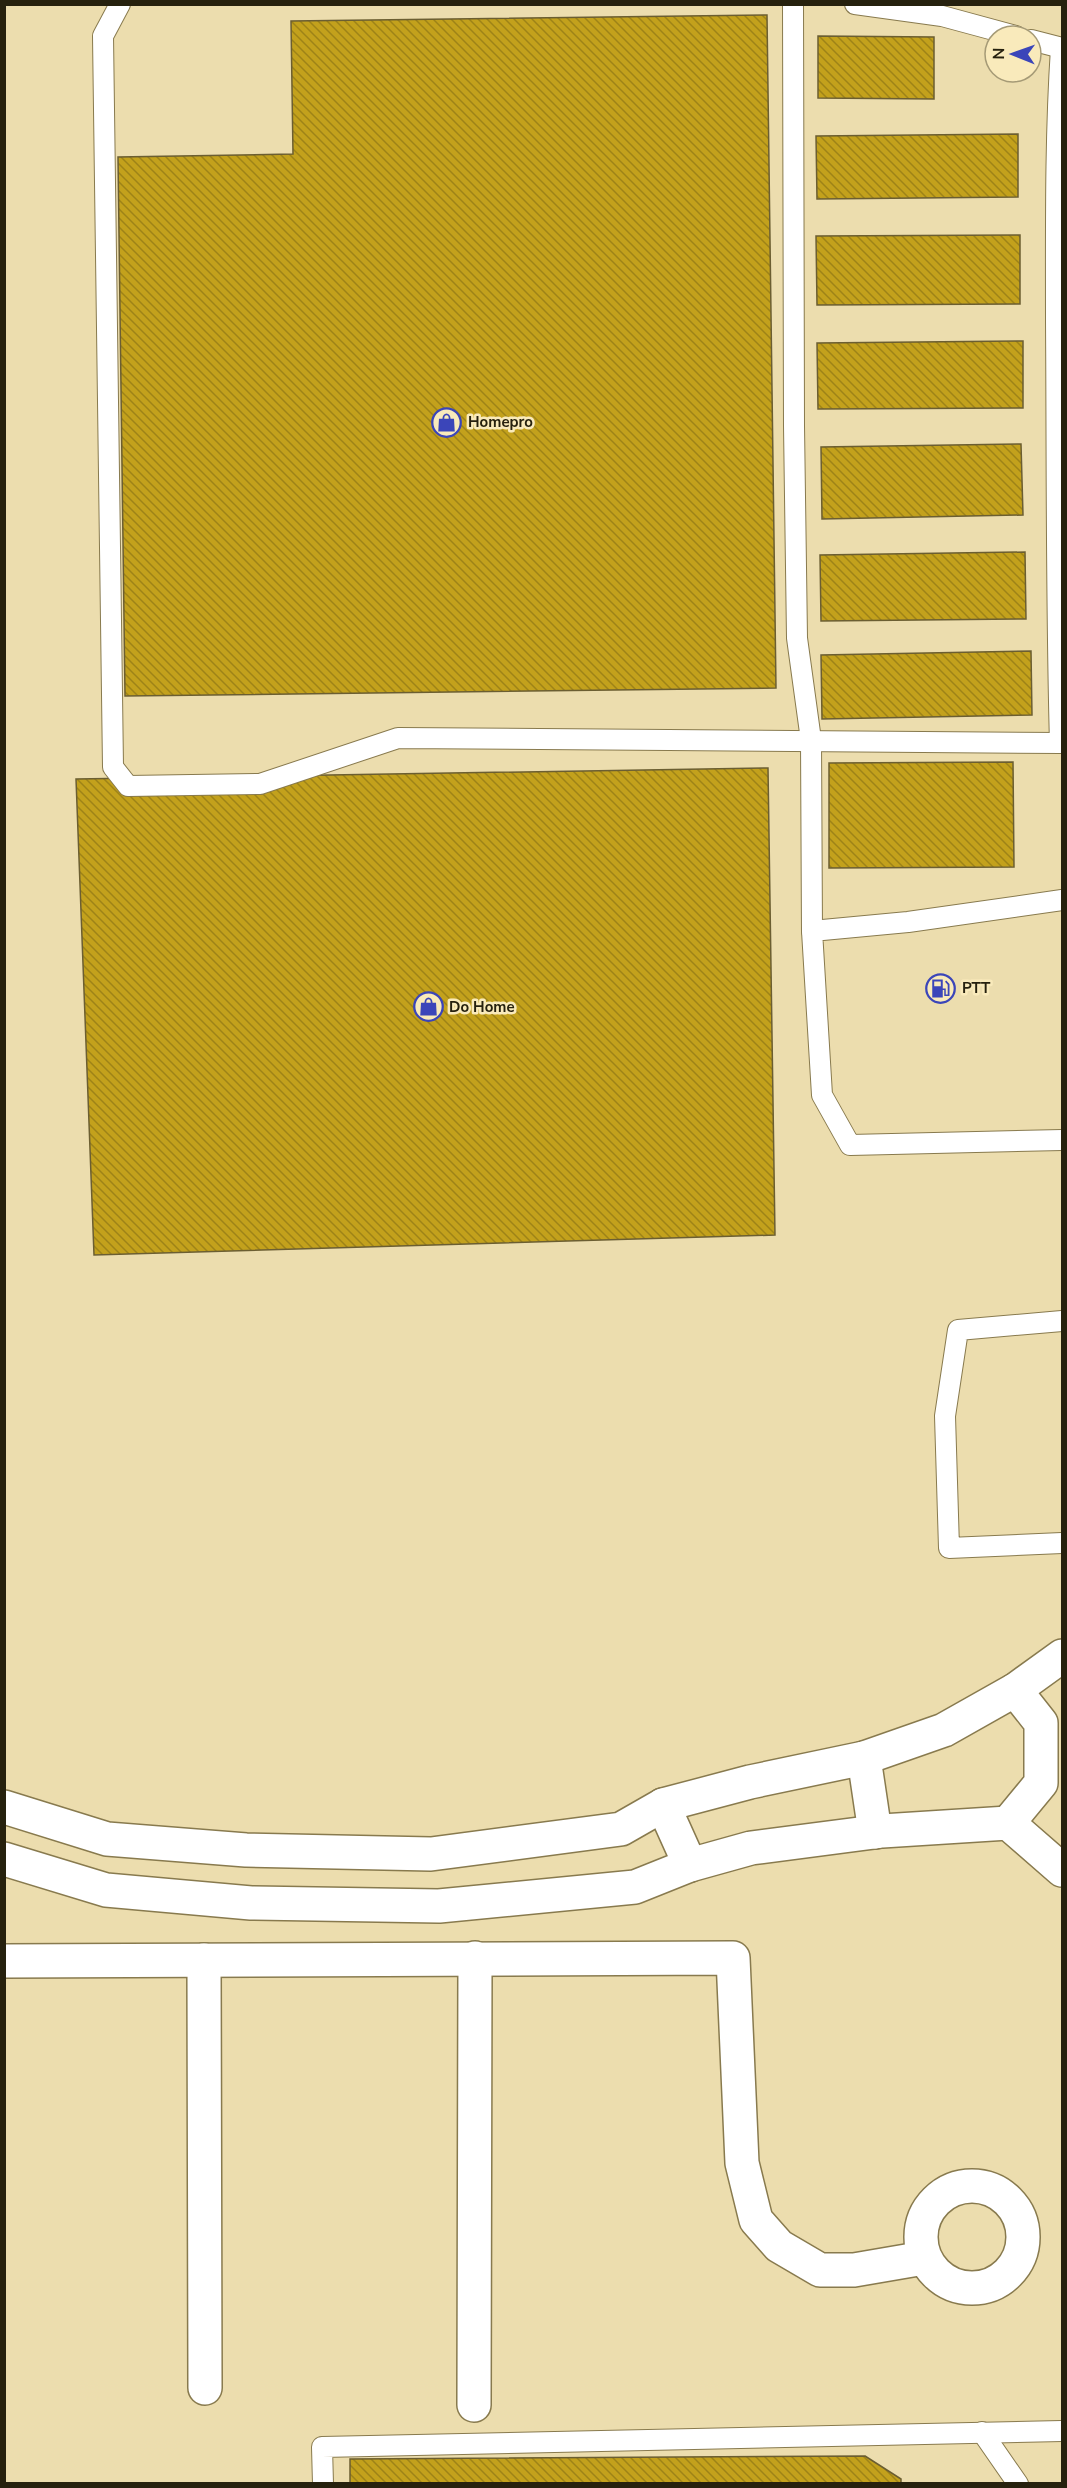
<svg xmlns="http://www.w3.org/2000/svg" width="1067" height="2488" font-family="'Nunito Sans',sans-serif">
<defs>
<pattern id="building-back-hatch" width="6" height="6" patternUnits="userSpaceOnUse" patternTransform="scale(1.5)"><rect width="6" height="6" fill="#c3a11c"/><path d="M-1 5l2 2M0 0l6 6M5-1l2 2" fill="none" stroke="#9e8317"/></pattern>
</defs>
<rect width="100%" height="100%" fill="#ecddae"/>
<g fill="url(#building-back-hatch)" stroke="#6b5e32" stroke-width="1.5">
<polygon points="767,15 776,688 125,696 118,157 293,154 291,21"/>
<polygon points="818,36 934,37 934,99 818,98"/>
<polygon points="1018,134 1018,197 817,199 816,136"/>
<polygon points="1020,235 1020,304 817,305 816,236"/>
<polygon points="1023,341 1023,408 818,409 817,343"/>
<polygon points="1021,444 1023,515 822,519 821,447"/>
<polygon points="1025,552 1026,619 821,621 820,555"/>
<polygon points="1031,651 1032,715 822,719 821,655"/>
<polygon points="1013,762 1014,867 829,868 829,763"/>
<polygon points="768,768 775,1235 94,1255 76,779"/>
<polygon points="865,2456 901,2479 901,2484 350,2484 350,2459"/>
</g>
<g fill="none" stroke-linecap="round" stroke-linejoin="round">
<defs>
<g id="lane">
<polyline points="120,4 103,36 113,767 128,786 260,784 398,738 1062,743"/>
<polyline points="793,4 794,426 797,638 811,740 812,931"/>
<polyline points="855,4 942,16 1016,36"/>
<polyline points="1031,40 1062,48"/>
<path d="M1060 743C1056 602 1057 461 1056 321 1056 229 1055 139 1061 48"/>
<polyline points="1062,900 908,922 812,931 822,1095 850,1145 1062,1140"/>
<polyline points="1062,1321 958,1330 945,1416 949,1548 1062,1543"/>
<polyline points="982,2432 1018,2484"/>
<polyline points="323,2484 322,2447 1062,2431"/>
</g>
<g id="street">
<polyline points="864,1758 875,1832"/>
<polyline points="663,1805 690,1865"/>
<polyline points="4,1807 107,1839 246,1850 431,1854 621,1829 663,1805 750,1782 864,1758 944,1730 1015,1690 1062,1656"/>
<polyline points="1008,1823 1041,1783 1041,1723 1015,1690"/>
<polyline points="4,1859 106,1890 251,1903 439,1906 635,1887 690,1865 751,1848 882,1831 1008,1823 1062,1870"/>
<polyline points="204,1960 205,2388"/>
<polyline points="4,1961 733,1958 742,2163 756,2220 779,2246 820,2270 854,2270 924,2258"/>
<circle cx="972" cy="2237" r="51"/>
<polyline points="474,2405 475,1958"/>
</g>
</defs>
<use href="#lane" stroke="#887a4e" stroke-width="22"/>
<use href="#street" stroke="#887a4e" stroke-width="36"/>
<use href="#lane" stroke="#fff" stroke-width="20"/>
<use href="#street" stroke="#fff" stroke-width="33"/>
</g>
<defs>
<symbol id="shop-ring" viewBox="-11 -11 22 22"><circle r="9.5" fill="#f9eabb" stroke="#3b45b9" stroke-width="1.5"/><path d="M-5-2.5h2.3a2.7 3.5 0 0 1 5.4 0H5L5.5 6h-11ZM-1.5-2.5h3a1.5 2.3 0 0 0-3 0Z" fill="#3b45b9"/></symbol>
<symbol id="fuel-ring" viewBox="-11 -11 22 22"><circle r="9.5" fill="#f9eabb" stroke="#3b45b9" stroke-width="1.5"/><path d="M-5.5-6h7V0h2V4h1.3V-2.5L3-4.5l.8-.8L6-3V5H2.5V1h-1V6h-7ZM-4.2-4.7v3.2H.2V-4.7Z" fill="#3b45b9"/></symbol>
</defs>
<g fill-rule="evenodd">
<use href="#shop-ring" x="430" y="406" width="33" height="33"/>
<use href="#fuel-ring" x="924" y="972" width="33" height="33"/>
<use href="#shop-ring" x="412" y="990" width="33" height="33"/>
</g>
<g text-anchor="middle" stroke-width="5" stroke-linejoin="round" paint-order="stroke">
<g font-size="15" font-weight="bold" fill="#26210e" stroke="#f9eabb" text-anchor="start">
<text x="468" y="427">Homepro</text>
<text x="962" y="993">PTT</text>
<text x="449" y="1012">Do Home</text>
</g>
</g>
<rect width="1067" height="2488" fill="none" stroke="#26210e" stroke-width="12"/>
<g transform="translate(1013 54) rotate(271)"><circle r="28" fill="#f9eabb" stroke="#a59a76" stroke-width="1.5"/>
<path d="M0-4.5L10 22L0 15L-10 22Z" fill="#3b45b9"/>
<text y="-9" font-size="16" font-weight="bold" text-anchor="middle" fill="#26210e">N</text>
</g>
</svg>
